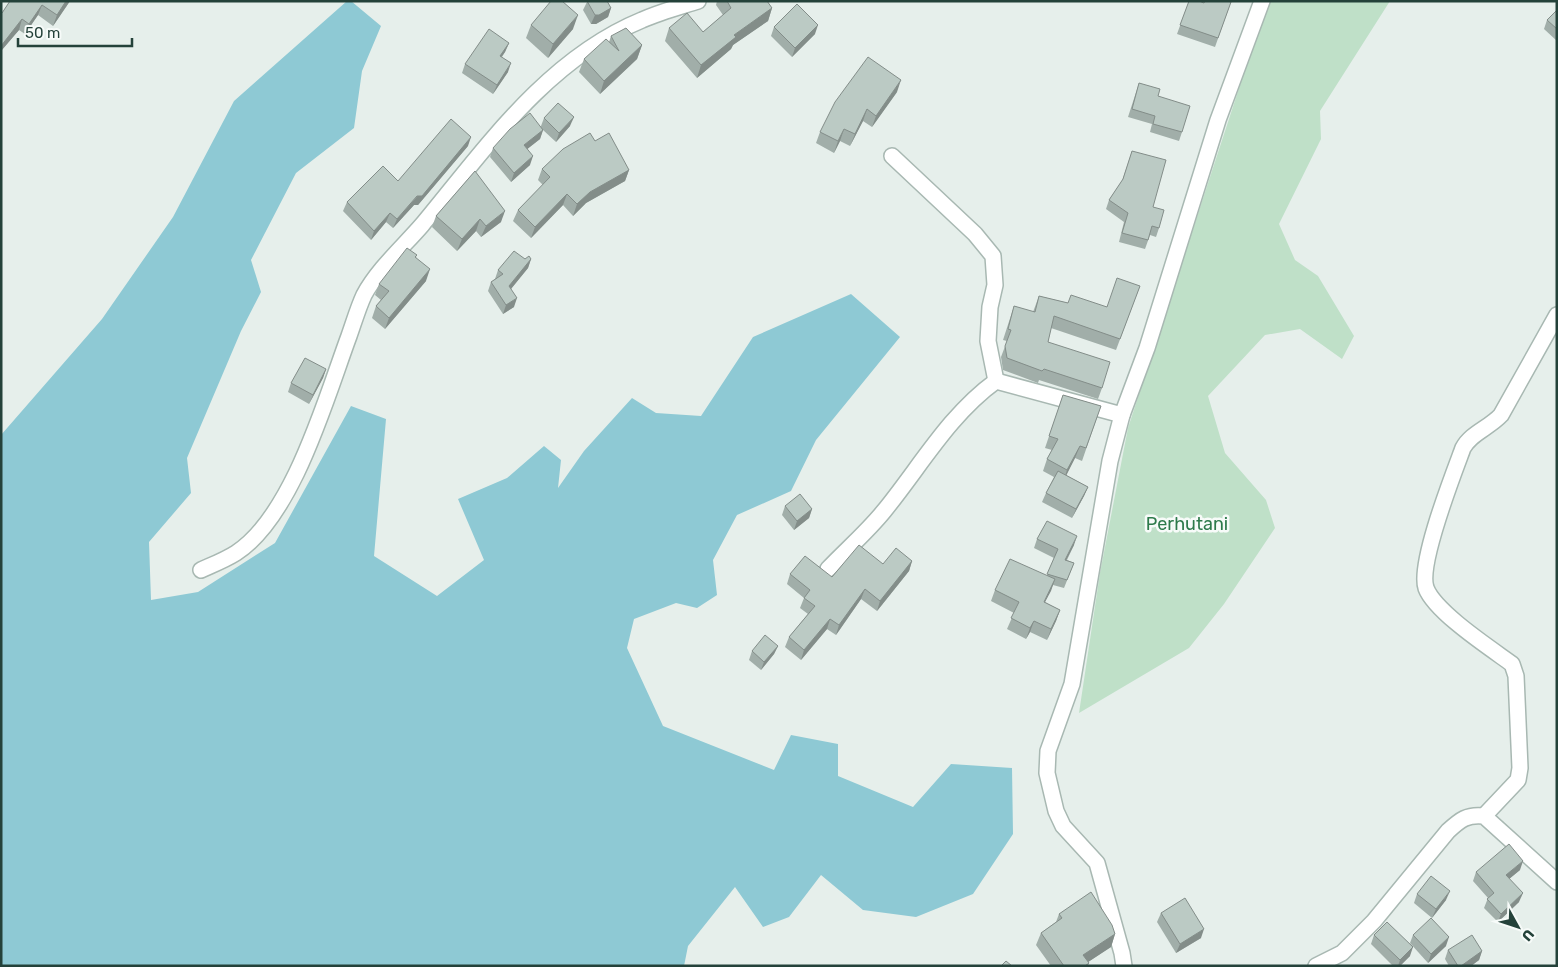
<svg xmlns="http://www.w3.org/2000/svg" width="1558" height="967" font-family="Rubik,sans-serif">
<rect width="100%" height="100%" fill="#e6efeb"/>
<polygon fill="#bfe0c8" points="1271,1 1390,1 1320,111 1321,139 1279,224 1295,260 1318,276 1354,336 1342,359 1300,329 1265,335 1208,396 1225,453 1266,500 1275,528 1224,604 1189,648 1079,713 1100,573 1128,428 1261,21"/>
<polygon fill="#8ec9d4" points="347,1 351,1 381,26 362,71 354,128 296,173 251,260 261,292 241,331 187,458 191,493 149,542 151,600 198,592 275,543 351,406 386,419 374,556 437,596 484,560 458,499 507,478 544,446 561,460 558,488 584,451 632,398 656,413 701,416 753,337 851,294 900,337 816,440 791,491 737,515 713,560 717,595 697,608 676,603 634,619 627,648 663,726 774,770 791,735 838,744 838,776 913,807 951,764 1012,768 1013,834 973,894 916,917 863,910 821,875 789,917 763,927 735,887 688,946 684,966 1,966 1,435 102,319 173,217 234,101"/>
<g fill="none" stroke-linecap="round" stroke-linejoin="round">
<defs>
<g id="minor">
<polyline points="892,156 975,234 993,256 995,285 990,307 988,341 996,381"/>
<path d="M828 569C846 550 867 532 884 511 920 467 949 415 996 381L1122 415"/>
<path d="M201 570C212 565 225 560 236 553 293 516 326 398 349 336 354 322 358 308 364 295 378 269 403 247 422 225 485 149 547 59 642 20 660 12 679 7 698 1"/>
<path d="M1484 816 1518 780 1520 768 1516 676 1512 664C1490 648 1435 612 1426 588 1418 564 1453 475 1463 448 1471 433 1489 428 1501 415L1557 315"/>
<polyline points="1124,966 1122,953 1097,863 1063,826 1056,811 1047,773 1048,751 1072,684 1110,461 1122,415 1147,348 1218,120 1262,1"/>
<path d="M1316 966 1342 953 1374 921 1448 831C1460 820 1467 814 1484 816L1557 882"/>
</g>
</defs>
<use href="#minor" stroke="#a8b8b2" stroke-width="18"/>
<use href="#minor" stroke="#fff" stroke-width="15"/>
</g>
<g fill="#a1aea9">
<polygon points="10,1 70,1 53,26 38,15 25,34 19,30 1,51 1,12 2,13"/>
<polygon points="717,1 767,1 772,8 768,21 733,45 731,49 697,78 665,41 669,28 703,32 723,15 716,5"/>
<polygon points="1189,1 1204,3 1231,2 1215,47 1177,34"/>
<polygon points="587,2 611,8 608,17 596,24 591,24 583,10"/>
<polygon points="1557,10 1557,41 1544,29 1547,20"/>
<polygon points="531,25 573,29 548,58 526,38"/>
<polygon points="774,27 815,34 792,57 771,36"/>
<polygon points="611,36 642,45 637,59 600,94 579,72 584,59 609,42"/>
<polygon points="509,43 505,52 502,57 508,72 493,94 462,73 465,64"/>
<polygon points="1139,83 1158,96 1182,132 1179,141 1150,132 1152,124 1128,117"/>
<polygon points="897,92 872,127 863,121 850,146 840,141 834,153 816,143 820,132"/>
<polygon points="544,118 570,126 556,142 543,130 540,139 527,149 530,165 511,182 490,157 493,148 541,126"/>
<polygon points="595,141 629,170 625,181 586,203 573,216 563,205 531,238 513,221 518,210 543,185 538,180 542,169"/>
<polygon points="468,146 418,205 414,205 393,228 386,222 371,240 343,211 347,202 398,181"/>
<polygon points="1132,151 1153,207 1159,228 1156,237 1150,235 1145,249 1119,242 1124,222 1106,209 1109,200 1122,181"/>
<polygon points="475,171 501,222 481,237 476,231 457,251 432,227 436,216"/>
<polygon points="417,255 416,257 426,281 385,329 372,318 376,306 381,300 375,295 379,284"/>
<polygon points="525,259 531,259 528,268 511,289 514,307 503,314 488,291 491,282 495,279 498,270"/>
<polygon points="1140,286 1116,350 1051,328 1048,342 1102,388 1098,399 1039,380 1038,383 1003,370 1001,357 1007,341 1003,340 1014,306 1033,312 1039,296 1068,303 1107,307"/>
<polygon points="326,369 323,378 309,404 288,392 291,383"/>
<polygon points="1063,395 1101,406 1082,461 1075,458 1066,475 1088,487 1084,496 1072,518 1042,502 1046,493 1054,477 1043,471 1047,459 1052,450 1045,448"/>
<polygon points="785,506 812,509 809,518 794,530 782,515"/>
<polygon points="1037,539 1074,545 1067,560 1074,563 1064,588 1053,585 1045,602 1060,610 1056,621 1047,640 1030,632 1026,639 1007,629 1014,613 991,601 995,590 1047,576 1054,558 1034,548"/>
<polygon points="912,561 909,571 877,611 861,599 836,635 827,629 801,660 785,647 789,637 808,614 800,608 804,598 787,584 790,574 832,577 883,564"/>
<polygon points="778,646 774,654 761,670 749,660 752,651"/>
<polygon points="1520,870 1509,879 1519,902 1498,922 1484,908 1488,898 1473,881 1476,872"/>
<polygon points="1417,894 1446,900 1432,918 1414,903"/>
<polygon points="1161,913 1201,938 1176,953 1157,922"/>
<polygon points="1059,914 1115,934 1111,947 1088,962 1089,963 1088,966 1051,966 1036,945 1041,933 1056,922"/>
<polygon points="1374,935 1410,956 1400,966 1393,966 1371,944"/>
<polygon points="1413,935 1446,946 1428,963 1410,943"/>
<polygon points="1448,950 1482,951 1479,960 1471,966 1449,966 1445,959"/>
</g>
<g fill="#838d89">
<polygon points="66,1 70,1 53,26 57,15"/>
<polygon points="42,5 38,15 25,34 29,24"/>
<polygon points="611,8 608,17 596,24 591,24 595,15"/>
<polygon points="772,8 768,21 733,45 731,49 697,78 701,65 734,35"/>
<polygon points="578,15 573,29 548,58 553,44"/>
<polygon points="22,19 19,30 1,51 1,46"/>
<polygon points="818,25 815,34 792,57 795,48"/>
<polygon points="509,43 505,52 496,64 500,56"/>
<polygon points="642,45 637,59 600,94 604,81"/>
<polygon points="511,63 508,72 493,94 497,85"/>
<polygon points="901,80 897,92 872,127 876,116"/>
<polygon points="867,109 863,121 850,146 855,134"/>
<polygon points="574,117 570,126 556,142 559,133"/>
<polygon points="844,129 840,141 834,153 838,141"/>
<polygon points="543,130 540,139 521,154 524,145"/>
<polygon points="471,137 468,146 418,205 414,205 393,228 397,219"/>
<polygon points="533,156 530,165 511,182 514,173"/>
<polygon points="629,170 625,181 586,203 573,216 577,204 590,192"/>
<polygon points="567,194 563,205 531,238 535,227"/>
<polygon points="505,211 501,222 481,237 486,226"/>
<polygon points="390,213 386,222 371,240 374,231"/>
<polygon points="480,219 476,231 457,251 462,239"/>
<polygon points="531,259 528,268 506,295 509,286"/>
<polygon points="430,269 426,281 385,329 389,318"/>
<polygon points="517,298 514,307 503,314 506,305"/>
<polygon points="326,369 323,378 309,404 313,395"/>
<polygon points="1080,446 1075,458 1063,482 1067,470"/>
<polygon points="1088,487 1084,496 1072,518 1076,509"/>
<polygon points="812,509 809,518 794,530 797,521"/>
<polygon points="1077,536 1074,545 1062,568 1065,560"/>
<polygon points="912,561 909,571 877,611 880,601"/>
<polygon points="1055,579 1051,591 1039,613 1044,602"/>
<polygon points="865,589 861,599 836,635 839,625"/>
<polygon points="1060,610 1056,621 1047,640 1051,629"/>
<polygon points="830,619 827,629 801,660 804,650"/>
<polygon points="1034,621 1030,632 1026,639 1030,628"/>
<polygon points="778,646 774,654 761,670 764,662"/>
<polygon points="1523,861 1520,870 1503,884 1506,875"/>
<polygon points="1450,891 1446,900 1432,918 1436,909"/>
<polygon points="1523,893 1519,902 1498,922 1501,914"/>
<polygon points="1204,929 1201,938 1176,953 1180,944"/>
<polygon points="1115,934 1111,947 1082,966 1083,955"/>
<polygon points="1449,937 1446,946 1428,963 1431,954"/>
<polygon points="1413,947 1410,956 1400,966 1398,966 1400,960"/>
<polygon points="1482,951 1479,960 1471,966 1461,966"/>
</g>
<g fill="#bbcac4" stroke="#838d89">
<polygon points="10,1 66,1 57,15 42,5 29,24 22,19 1,46 1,12 2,13"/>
<polygon points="551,1 562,1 578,15 553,44 531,25"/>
<polygon points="587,1 607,1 611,8 599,15 595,15"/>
<polygon points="727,1 767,1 772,8 734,35 736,37 701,65 669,28 687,13 703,32 731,8"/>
<polygon points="1189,1 1199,1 1204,3 1205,1 1227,1 1231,2 1218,38 1180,25"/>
<polygon points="797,4 818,25 795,48 774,27"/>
<polygon points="1557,10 1557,29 1547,20"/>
<polygon points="626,28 642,45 604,81 584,59 606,39 619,51 611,36"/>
<polygon points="489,29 509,43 500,56 511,63 497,85 465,64"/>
<polygon points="868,57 901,80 876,116 867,109 855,134 844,129 838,141 820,132 835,102"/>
<polygon points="1139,83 1160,89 1158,96 1190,106 1182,132 1153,124 1155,116 1132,109"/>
<polygon points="558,103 574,117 559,133 544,118"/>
<polygon points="530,113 543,130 524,145 533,156 514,173 493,148 510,129"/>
<polygon points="451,119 471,137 422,196 417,196 397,219 390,213 374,231 347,202 383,166 398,181"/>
<polygon points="590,133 595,141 609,133 629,170 590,192 577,204 567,194 535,227 518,210 550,177 542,169 563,149"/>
<polygon points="1132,151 1166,160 1153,207 1164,210 1159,228 1152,226 1148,240 1122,233 1128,213 1109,200 1123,179"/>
<polygon points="475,171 505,211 486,226 480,219 462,239 436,216"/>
<polygon points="407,248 417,255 415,257 430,269 389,318 376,306 389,291 379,284"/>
<polygon points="514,251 525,259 529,256 531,259 509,286 517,298 506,305 491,282 503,274 498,270"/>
<polygon points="1117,278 1140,286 1120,339 1054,316 1048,342 1110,362 1102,388 1044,369 1042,371 1007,358 1005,346 1011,330 1008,329 1014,306 1035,312 1039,296 1068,303 1071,295 1107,307"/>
<polygon points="305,358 326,369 313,395 291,383"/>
<polygon points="1063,395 1101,406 1086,448 1080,446 1067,470 1047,459 1058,439 1049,436"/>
<polygon points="1058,471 1088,487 1076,509 1046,493"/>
<polygon points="800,494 812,509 797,521 785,506"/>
<polygon points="1047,521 1077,536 1065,560 1074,563 1067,580 1047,574 1058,549 1037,539"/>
<polygon points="859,545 883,564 896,548 912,561 880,601 865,589 839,625 830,619 804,650 789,637 815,606 804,598 810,590 790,574 805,556 832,577"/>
<polygon points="1010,559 1055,579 1044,602 1060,610 1051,629 1034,621 1030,628 1011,618 1019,602 995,590"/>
<polygon points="765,635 778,646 764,662 752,651"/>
<polygon points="1509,844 1523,861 1506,875 1523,893 1501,914 1487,899 1494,893 1476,872"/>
<polygon points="1431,876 1450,891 1436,909 1417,894"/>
<polygon points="1091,892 1112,925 1115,934 1083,955 1089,963 1085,966 1064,966 1041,933 1062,918 1059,914"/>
<polygon points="1185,898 1204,929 1180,944 1161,913"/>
<polygon points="1431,918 1449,937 1431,954 1413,935"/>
<polygon points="1387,922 1413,947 1400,960 1374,935"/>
<polygon points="1472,935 1482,951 1461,966 1458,966 1448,950"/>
<polygon points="1006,961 1012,966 1001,966"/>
</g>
<g text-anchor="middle" stroke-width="5" stroke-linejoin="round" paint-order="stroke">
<g font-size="18" fill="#2d7a4b" stroke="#f7fbf9">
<text x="1187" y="530">Perhutani</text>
</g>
</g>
<rect width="1558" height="967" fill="none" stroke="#24423a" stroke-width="5"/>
<g transform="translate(1518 927) rotate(130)" stroke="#f7fbf9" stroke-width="4" paint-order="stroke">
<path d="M0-4L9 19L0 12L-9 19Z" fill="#24423a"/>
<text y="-8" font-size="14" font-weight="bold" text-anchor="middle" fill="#24423a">U</text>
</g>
<path d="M18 38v8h114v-8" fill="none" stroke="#24423a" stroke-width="2.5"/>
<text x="25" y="38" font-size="15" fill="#24423a" stroke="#f7fbf9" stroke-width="4" paint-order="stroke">50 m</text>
</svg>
